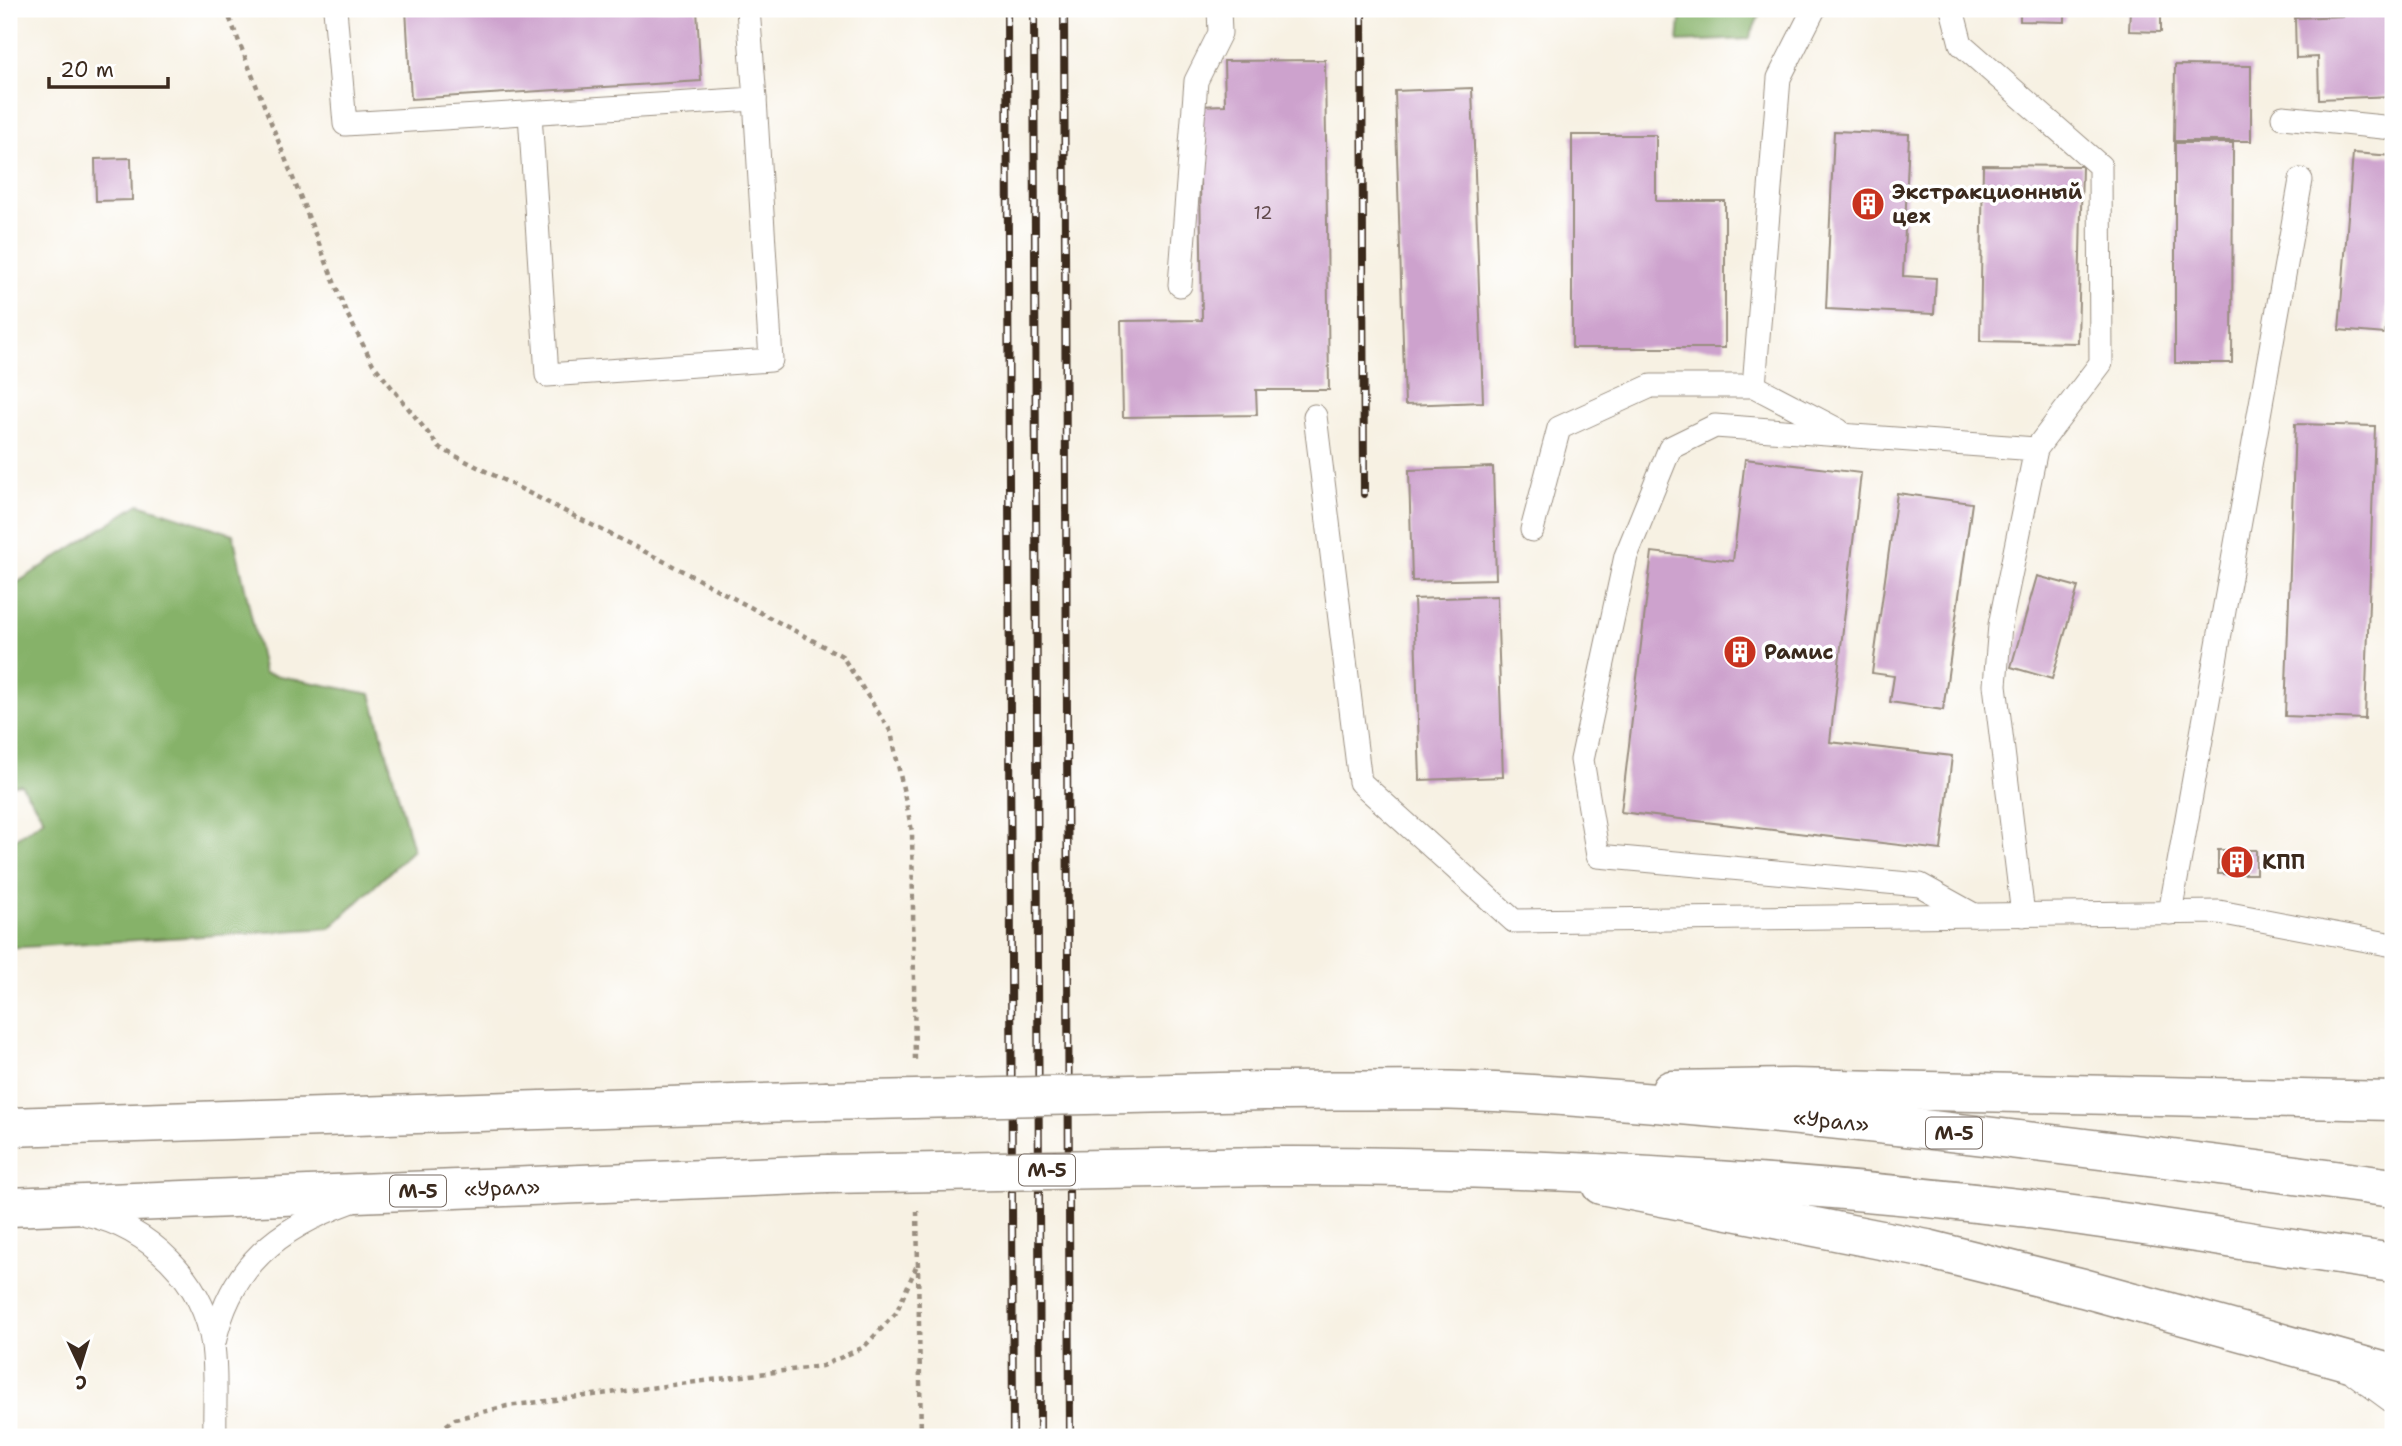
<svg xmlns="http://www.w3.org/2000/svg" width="2402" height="1446" font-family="'Shantell Sans',sans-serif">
<rect width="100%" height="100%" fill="#fff"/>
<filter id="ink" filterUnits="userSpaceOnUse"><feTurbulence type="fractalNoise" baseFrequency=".0143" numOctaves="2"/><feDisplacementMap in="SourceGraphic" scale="14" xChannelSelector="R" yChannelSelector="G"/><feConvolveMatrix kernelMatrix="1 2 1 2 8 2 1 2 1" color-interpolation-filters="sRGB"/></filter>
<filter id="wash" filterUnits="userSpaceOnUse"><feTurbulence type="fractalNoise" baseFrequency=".00686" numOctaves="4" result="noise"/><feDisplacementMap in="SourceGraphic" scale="28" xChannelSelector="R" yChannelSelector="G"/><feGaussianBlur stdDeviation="1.57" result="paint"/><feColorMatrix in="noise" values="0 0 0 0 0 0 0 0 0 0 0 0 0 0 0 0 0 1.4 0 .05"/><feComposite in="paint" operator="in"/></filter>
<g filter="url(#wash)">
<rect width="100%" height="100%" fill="#f7f1e3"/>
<g fill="#86b269" stroke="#606e44" stroke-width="2">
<polygon points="1681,9 1762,9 1749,39 1678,42"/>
<polygon points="139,504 233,534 264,673 371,694 413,850 330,928 9,948 9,843 44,819 21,784 9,786 9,588"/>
</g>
<g id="blocks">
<g fill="#cda2cd">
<polygon points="406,9 697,9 701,81 411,99"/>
<polygon points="2020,9 2065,9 2065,22 2020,21"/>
<polygon points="2130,9 2161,9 2161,32 2129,31"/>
<polygon points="2344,9 2393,9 2393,96 2319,99 2318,57 2296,58 2295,18 2344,16"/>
<polygon points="1325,60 1329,390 1256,390 1257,415 1123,417 1121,321 1202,320 1199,106 1225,105 1224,61"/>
<polygon points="2175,65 2251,66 2251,141 2174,141"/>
<polygon points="1472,88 1483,402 1405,405 1395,91"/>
<polygon points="1834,131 1909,134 1903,276 1936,278 1934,314 1826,309"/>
<polygon points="1572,135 1656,135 1656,201 1725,201 1725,348 1572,348"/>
<polygon points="2175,143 2233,143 2232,363 2175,363"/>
<polygon points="2353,153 2393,156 2393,226 2385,334 2339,330"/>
<polygon points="131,158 132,200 96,201 95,159"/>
<polygon points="1983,165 2082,166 2078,343 1980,341"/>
<polygon points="2295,424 2375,426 2365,719 2285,716"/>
<polygon points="1745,459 1861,473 1830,742 1952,756 1941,850 1621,812 1652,552 1733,561"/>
<polygon points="1493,467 1496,579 1412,581 1409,470"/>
<polygon points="1897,493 1972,503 1943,710 1890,702 1894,676 1872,673"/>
<polygon points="2037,576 2078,587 2052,679 2011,667"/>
<polygon points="1497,596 1503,777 1420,780 1414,599"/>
<rect x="2218" y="850" width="38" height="24"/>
</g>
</g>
</g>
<g filter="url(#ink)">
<use href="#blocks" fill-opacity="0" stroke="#998e80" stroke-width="2"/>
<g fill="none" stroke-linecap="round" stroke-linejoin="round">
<defs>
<g id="service">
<polyline points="335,9 345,124 755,99 748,9"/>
<polyline points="1952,9 1961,44 2100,166 2101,363 2036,449"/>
<polyline points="530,114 547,375 771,360 755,99"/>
<polyline points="2283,117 2393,128"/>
<polyline points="1180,285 1196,81 1220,33 1219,9"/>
<polyline points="1754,386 1779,78 1814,9"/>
<polyline points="1315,416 1360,782 1514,921 2219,912 2393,945"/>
<polyline points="1532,530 1559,428 1651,386 1754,386 1838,430"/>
<polyline points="2170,913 2301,180"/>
<polyline points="1974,915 1920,885 1598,856 1582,760 1626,556 1670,448 1715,426 2036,449 2000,625 1995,685 2023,915"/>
<path d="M86 1214C149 1228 204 1280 213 1346 217 1375 214 1407 215 1437"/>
<path d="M214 1343C230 1266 278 1228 350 1202"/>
<polyline points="2355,1374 2393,1402"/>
</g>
<g id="primary">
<polyline points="1671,1090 1792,1088 2393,1101"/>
<polyline points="1601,1185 1927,1249 2083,1288 2393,1374"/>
</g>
<g id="trunk">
<path d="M1265 1091C1348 1091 1433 1088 1516 1093 1809 1111 2102 1149 2393 1188"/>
<polyline points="9,1127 825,1101"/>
<path d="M1267 1166C1521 1165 1775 1179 2028 1209 2150 1224 2271 1246 2393 1263"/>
<polyline points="9,1207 827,1174"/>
</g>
</defs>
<use href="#service" stroke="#998e80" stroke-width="25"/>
<use href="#primary" stroke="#998e80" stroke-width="41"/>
<use href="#trunk" stroke="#998e80" stroke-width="41"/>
<g stroke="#998e80" stroke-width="4.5" stroke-dasharray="5 5" stroke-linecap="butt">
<polyline points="226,9 346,312 373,364 440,448 673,566 842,656 891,732 912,831 915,1062"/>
<polyline points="917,1211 921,1437"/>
<polyline points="430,1437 455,1419 507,1406 822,1366 864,1347 896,1313 917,1265"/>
</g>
<use href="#service" stroke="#fff" stroke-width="23"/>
<use href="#primary" stroke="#fff" stroke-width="38"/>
<use href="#trunk" stroke="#fff" stroke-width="38"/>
<defs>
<g id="rail">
<polyline points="1007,9 1013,1437"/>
<polyline points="1034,9 1040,1437"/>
<polyline points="1064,9 1070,1437"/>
<polyline points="1362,9 1364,494"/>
</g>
</defs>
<use href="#rail" stroke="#3b2a1e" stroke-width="8"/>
<use href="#rail" stroke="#fff" stroke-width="5" stroke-dasharray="16" stroke-linecap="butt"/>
<defs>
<g id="trunk-bridge">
<polyline points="825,1101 1265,1091"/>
<polyline points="827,1174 1267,1166"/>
</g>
</defs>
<use href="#trunk-bridge" stroke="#998e80" stroke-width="41" stroke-linecap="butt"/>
<use href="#trunk-bridge" stroke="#fff" stroke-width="38"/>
</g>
</g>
<defs>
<symbol id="building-disc" viewBox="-11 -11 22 22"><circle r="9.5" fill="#c8321e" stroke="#fff"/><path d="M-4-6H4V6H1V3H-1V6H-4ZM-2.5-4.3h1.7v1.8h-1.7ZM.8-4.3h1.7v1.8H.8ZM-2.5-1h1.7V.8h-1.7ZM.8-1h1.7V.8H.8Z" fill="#fff"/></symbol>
</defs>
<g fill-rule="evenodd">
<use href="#building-disc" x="1849" y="185" width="38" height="38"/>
<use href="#building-disc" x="1721" y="633" width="38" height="38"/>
<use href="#building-disc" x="2218" y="843" width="38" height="38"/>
</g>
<g text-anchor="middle" stroke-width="7" stroke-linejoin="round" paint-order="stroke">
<g font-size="18" fill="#60484a">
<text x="1263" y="219">12</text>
</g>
<g fill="#fff" stroke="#766a62" stroke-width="2">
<rect x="1926" y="1117.5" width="56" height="31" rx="5"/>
<rect x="1019" y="1154.5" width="56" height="31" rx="5"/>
<rect x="390" y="1175.5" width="56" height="31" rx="5"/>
</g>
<g font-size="19" font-weight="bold" fill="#3b2a1e">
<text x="1954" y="1140">М-5</text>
<text x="1047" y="1177">М-5</text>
<text x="418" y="1198">М-5</text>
</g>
<g font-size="21" font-weight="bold" fill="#3b2a1e" stroke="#fff" text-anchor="start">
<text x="1892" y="199">Экстракционный<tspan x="1892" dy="24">цех</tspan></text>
<text x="1764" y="659">Рамис</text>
<text x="2262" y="869">КПП</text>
</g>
<g font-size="21" fill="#3b2a1e" stroke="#fff">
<text transform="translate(1831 1121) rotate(6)" y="7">«Урал»</text>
<text transform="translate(502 1188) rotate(-2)" y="7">«Урал»</text>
</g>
</g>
<rect width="2402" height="1446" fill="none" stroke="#fff" stroke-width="35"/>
<g transform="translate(80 1366) rotate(176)" stroke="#ffffff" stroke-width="5" paint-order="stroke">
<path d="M0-5L12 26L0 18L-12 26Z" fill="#3b2a1e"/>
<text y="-10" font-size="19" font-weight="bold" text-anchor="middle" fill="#3b2a1e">С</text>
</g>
<path d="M49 77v10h119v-10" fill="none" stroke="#3b2a1e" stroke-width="3.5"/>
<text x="60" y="77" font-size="21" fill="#3b2a1e" stroke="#ffffff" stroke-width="5" paint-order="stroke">20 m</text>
</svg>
